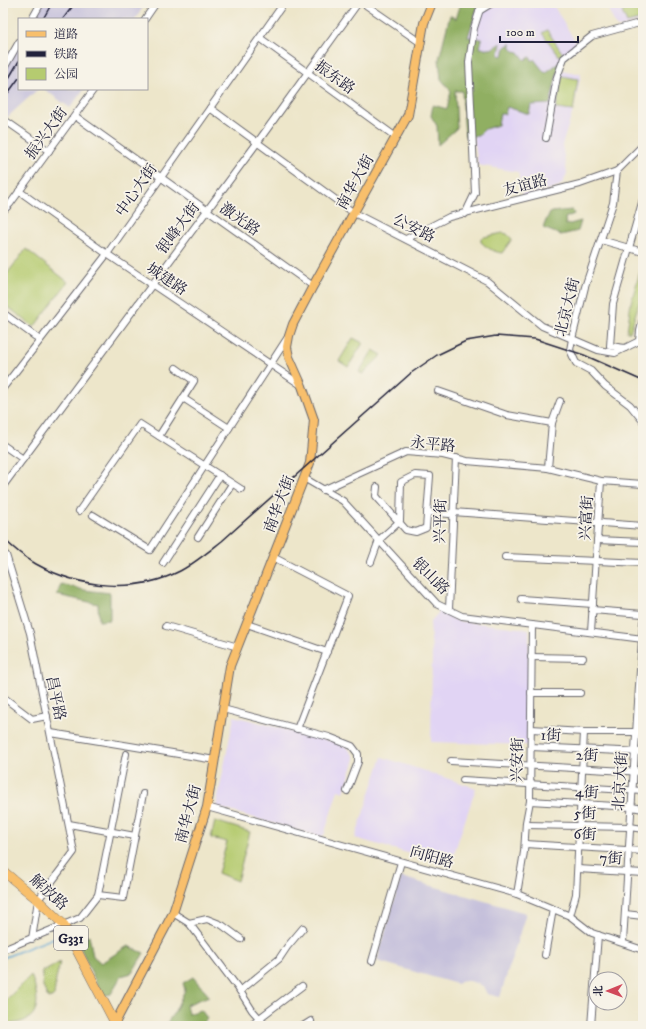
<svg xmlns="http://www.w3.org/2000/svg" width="646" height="1029" font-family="'IM FELL DW Pica','Noto Serif SC',serif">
<rect width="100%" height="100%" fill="#f7f3e8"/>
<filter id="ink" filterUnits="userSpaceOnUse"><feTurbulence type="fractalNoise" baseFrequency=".025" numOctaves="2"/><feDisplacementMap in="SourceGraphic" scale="8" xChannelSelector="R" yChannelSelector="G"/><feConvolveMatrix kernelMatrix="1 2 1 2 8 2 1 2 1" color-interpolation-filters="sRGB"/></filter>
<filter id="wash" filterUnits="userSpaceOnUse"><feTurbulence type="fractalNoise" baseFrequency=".012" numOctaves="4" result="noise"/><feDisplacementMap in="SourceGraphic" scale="16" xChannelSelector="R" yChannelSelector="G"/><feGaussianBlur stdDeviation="0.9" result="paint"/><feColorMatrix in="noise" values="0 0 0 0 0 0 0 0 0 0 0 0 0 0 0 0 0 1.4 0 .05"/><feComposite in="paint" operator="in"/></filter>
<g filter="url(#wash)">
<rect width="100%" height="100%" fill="#ede6ca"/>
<g fill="#e1d4f4">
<polygon points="479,3 552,3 578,46 563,57 559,70 581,74 573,111 562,145 567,173 563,183 556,188 523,196 518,172 478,165 474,138 468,38"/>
<polygon points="605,3 643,3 643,21 617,28"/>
<polygon points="440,611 458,621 529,629 528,745 431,742 432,653 430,622"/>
<polygon points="234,716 338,743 347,747 354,756 355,759 344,792 338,790 324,835 321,837 216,807"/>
<polygon points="382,757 476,788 450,865 355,838"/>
</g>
<g fill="#c5c0db">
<polygon points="42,3 146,3 135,19 33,19"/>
<polygon points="19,42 19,89 38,89 3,121 3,69"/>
<polygon points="44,89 84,89 70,108"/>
<polygon points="401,877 526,913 500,997 487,994 483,986 470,981 461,981 457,984 377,961"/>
</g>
<g fill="#b5cb70" stroke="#6c7656">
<polygon points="640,3 643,3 643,19 627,23 622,12"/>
<polygon points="547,30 563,54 559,56 542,33"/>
<polygon points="562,76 578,79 573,111 556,109"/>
<path d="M503 233 507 234 512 239 502 253C494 252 487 248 481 242V238L484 237Z"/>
<polygon points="26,249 68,282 34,327 3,303 3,279"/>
<polygon points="643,262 643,290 630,332 627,332 631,302"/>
<polygon points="353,338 363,343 348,367 339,361"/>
<polygon points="373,350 382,355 363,374 359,372"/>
<polygon points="215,821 250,832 237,881 218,873 227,842 211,838"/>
<polygon points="60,962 56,979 54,996 48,998 43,987 42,970 47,970"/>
<path d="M31 975C42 1005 40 1024 3 1024V1003Z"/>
</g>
<g fill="#90af62" stroke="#59684e">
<polygon points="461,3 479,3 468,37 482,39 480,48 491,49 501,43 499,55 503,56 505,47 511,43 511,48 514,51 519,52 525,60 530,57 532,61 534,59 545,73 560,62 550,104 531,105 529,114 507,107 505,114 500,114 498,125 485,129 478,136 465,136 462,91 455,91 457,128 438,145 437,126 431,116 433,105 447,109 451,91 441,79 439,59 450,15 456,19"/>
<polygon points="572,210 574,214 565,218 566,225 581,221 578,231 561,235 543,228 547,218 551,212"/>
<polygon points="61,584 84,590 110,593 110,620 99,621 98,604 57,595"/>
<polygon points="89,935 93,956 101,963 128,946 144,953 132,973 121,976 111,994 102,996 76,938"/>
<polygon points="193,977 209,996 186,1005 188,1014 201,1010 207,1018 200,1026 165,1026 175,1011 185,990 183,983"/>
</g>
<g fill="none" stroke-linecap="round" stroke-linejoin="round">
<polyline stroke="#5fa7d6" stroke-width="1.5" points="3,958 61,935"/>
</g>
</g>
<g filter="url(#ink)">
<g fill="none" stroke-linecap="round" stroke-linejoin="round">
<defs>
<g id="minor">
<polyline points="363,3 421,43"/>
<polyline points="479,11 492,3"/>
<polyline points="32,19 41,3"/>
<polyline points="145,19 156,3"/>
<polyline points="260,38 396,137"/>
<polyline points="3,70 19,42"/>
<polyline points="210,108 354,213 487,281 542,326 598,350 615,353 643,339"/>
<polyline points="75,116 313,286"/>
<polyline points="3,119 49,151"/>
<polyline points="546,138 557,77 564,58 592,36 643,22"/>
<polyline points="617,171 613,203 585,287 572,339 570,350 576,363 591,371 605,386 630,405 643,421"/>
<polyline points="19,191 107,254 301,385"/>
<polyline points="3,211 10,204 94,89"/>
<polyline points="465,214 475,193 469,62 474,28 482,3"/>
<polyline points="406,239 449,217 580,184 617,171 643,145"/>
<polyline points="601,240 643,252"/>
<polyline points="3,313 40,340"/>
<polyline points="639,341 640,331 643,319"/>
<polyline points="625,348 610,346 613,304 643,199"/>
<polyline points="3,388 107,254 284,3"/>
<polyline points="438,391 507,415 552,423"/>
<polyline points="183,398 229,428"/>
<polyline points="560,401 552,423 548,468 601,481 591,632"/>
<polyline points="159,436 194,381 176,368"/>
<polyline points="3,445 23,459"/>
<polyline points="304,478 343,501 437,604 462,616 643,639"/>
<polyline points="601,481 643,484"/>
<polyline points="3,486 257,143 358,3"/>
<polyline points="323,490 406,452 443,455 467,461 548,468"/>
<polyline points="79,511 140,424 241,489"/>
<polyline points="427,512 449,514 453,512 643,526"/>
<polyline points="93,515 150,550 288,337"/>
<polyline points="198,537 232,484"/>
<polyline points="597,540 643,542"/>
<polyline points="3,552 6,555 30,633 74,852 38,900 32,939"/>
<polyline points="273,557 348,596 297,729"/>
<polyline points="505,557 643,563"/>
<polyline points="371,562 379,540 399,522 400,521 401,482 415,475 430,476 426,528 416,532 406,530 376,496 377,487"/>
<polyline points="163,563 220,475"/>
<polyline points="521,599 593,604"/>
<polyline points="449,609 456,458"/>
<polyline points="592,610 643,614"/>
<polyline points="247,624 327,652"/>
<polyline points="166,626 238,647"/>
<polyline points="531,657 583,658"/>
<polyline points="531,693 580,693"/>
<polyline points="3,697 32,719 47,716"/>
<polyline points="223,709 329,737 352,746 358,754 358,762 347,791"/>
<polyline points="531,729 584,732 636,732"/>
<polyline points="51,733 215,760"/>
<polyline points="531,747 643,752"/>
<polyline points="451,761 643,772"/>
<polyline points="463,780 643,791"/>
<polyline points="530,801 632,807 643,809"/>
<polyline points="207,807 517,894 570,916 592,933 643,950"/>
<polyline points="69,824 135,836"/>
<polyline points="526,825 630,827 643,829"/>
<polyline points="525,844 643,851"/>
<polyline points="578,869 643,873"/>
<polyline points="517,894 524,852 526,822 530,801 532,625"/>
<polyline points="98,895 123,898 143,794"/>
<polyline points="173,913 189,923 238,988 252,1010 266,1026"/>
<polyline points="625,914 643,916"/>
<polyline points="570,916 576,894 584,732"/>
<polyline points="189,923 207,919 222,925 241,939"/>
<polyline points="623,942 643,622"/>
<polyline points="3,950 80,918 98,895 126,754"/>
<polyline points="545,955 553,909"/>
<polyline points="372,961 401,862"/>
<polyline points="240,991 279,959 287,947 303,928"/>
<polyline points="249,1026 302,986"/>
<polyline points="303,1026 311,1021"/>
<polyline points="591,1026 598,935"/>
</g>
<polyline id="major" points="115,1023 173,913 207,807 230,666 310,463 314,420 302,386 289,357 287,347 289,336 293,324 313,286 408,115 424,23 432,3"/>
<polyline id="highway" points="3,871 38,900 63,924 115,1023"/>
</defs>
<use href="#minor" stroke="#69676d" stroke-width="8"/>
<use href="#major" stroke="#69676d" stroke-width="10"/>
<use href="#highway" stroke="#69676d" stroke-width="10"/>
<use href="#minor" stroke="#fff" stroke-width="6"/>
<use href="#major" stroke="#f8bf6c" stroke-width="8"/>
<use href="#highway" stroke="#f8bf6c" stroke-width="9"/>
<g stroke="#22223b" stroke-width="1.5">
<polyline points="43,19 52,3"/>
<polyline points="63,19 75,3"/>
<polyline points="3,88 19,61"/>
<polyline points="3,100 19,78"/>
<path d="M3 538C13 548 24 557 36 564 79 588 135 594 180 571 195 563 208 552 222 541L411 373 437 355 466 341 496 336 535 339 584 355 643 381"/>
</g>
</g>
</g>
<g text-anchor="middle" stroke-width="3.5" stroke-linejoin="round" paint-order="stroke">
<rect fill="#f7f3e8" stroke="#62616f" stroke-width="1" x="54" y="926" width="34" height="24" rx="3"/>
<g font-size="14" font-weight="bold" fill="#22223b">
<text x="71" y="943">G331</text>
</g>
<g font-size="15" fill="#22223b" stroke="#f7f3e8">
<text transform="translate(335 77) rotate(36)" y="5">振东路</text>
<text transform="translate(46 133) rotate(-54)" y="5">振兴大街</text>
<text transform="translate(355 182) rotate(-61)" y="5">南华大街</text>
<text transform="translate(525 185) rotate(-15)" y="5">友谊路</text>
<text transform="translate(136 190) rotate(-55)" y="5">中心大街</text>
<text transform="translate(240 219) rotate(35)" y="5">激光路</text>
<text transform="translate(178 228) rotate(-53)" y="5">银峰大街</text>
<text transform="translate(414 228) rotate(27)" y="5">公安路</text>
<text transform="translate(167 279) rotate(34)" y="5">城建路</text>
<text transform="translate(567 307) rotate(-76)" y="5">北京大街</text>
<text transform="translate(433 444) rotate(6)" y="5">永平路</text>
<text transform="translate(279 504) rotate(-69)" y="5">南华大街</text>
<text transform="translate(586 518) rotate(-86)" y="5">兴富街</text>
<text transform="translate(440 521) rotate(-88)" y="5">兴平街</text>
<text transform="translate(431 576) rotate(45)" y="5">银山路</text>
<text transform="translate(56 698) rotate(78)" y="5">昌平路</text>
<text transform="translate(551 735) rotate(2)" y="5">1街</text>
<text transform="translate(587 755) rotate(3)" y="5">2街</text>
<text transform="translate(517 760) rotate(-89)" y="5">兴安街</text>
<text transform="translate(620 781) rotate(-86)" y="5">北京大街</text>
<text transform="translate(587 792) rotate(3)" y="5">4街</text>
<text transform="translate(585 813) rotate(1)" y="5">5街</text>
<text transform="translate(188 814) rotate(-75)" y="5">南华大街</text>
<text transform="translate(585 834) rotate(3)" y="5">6街</text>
<text transform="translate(432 857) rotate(16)" y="5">向阳路</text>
<text transform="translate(611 858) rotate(3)" y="5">7街</text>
<text transform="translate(49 892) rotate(42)" y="5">解放路</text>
</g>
</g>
<rect width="646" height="1029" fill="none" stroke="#f7f3e8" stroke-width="16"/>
<rect x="18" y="18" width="130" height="72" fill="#f7f3e8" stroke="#a29fa3"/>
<rect x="26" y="31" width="20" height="6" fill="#f8bf6c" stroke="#a29fa3"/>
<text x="54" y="38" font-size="12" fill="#22223b">道路</text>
<rect x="26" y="51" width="20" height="6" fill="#22223b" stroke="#a29fa3"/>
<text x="54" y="58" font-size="12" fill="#22223b">铁路</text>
<rect x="26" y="68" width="20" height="12" fill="#b5cb70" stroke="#a29fa3"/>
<text x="54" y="78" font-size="12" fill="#22223b">公园</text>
<g transform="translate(608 991) rotate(269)"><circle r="19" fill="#f7f3e8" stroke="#a29fa3"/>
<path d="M0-3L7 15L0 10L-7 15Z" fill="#d1495b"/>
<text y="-6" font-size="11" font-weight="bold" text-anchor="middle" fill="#22223b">北</text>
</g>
<path d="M500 36v6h78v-6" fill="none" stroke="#22223b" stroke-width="2"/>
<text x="506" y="36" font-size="12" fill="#22223b" stroke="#f7f3e8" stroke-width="3" paint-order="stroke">100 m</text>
</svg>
